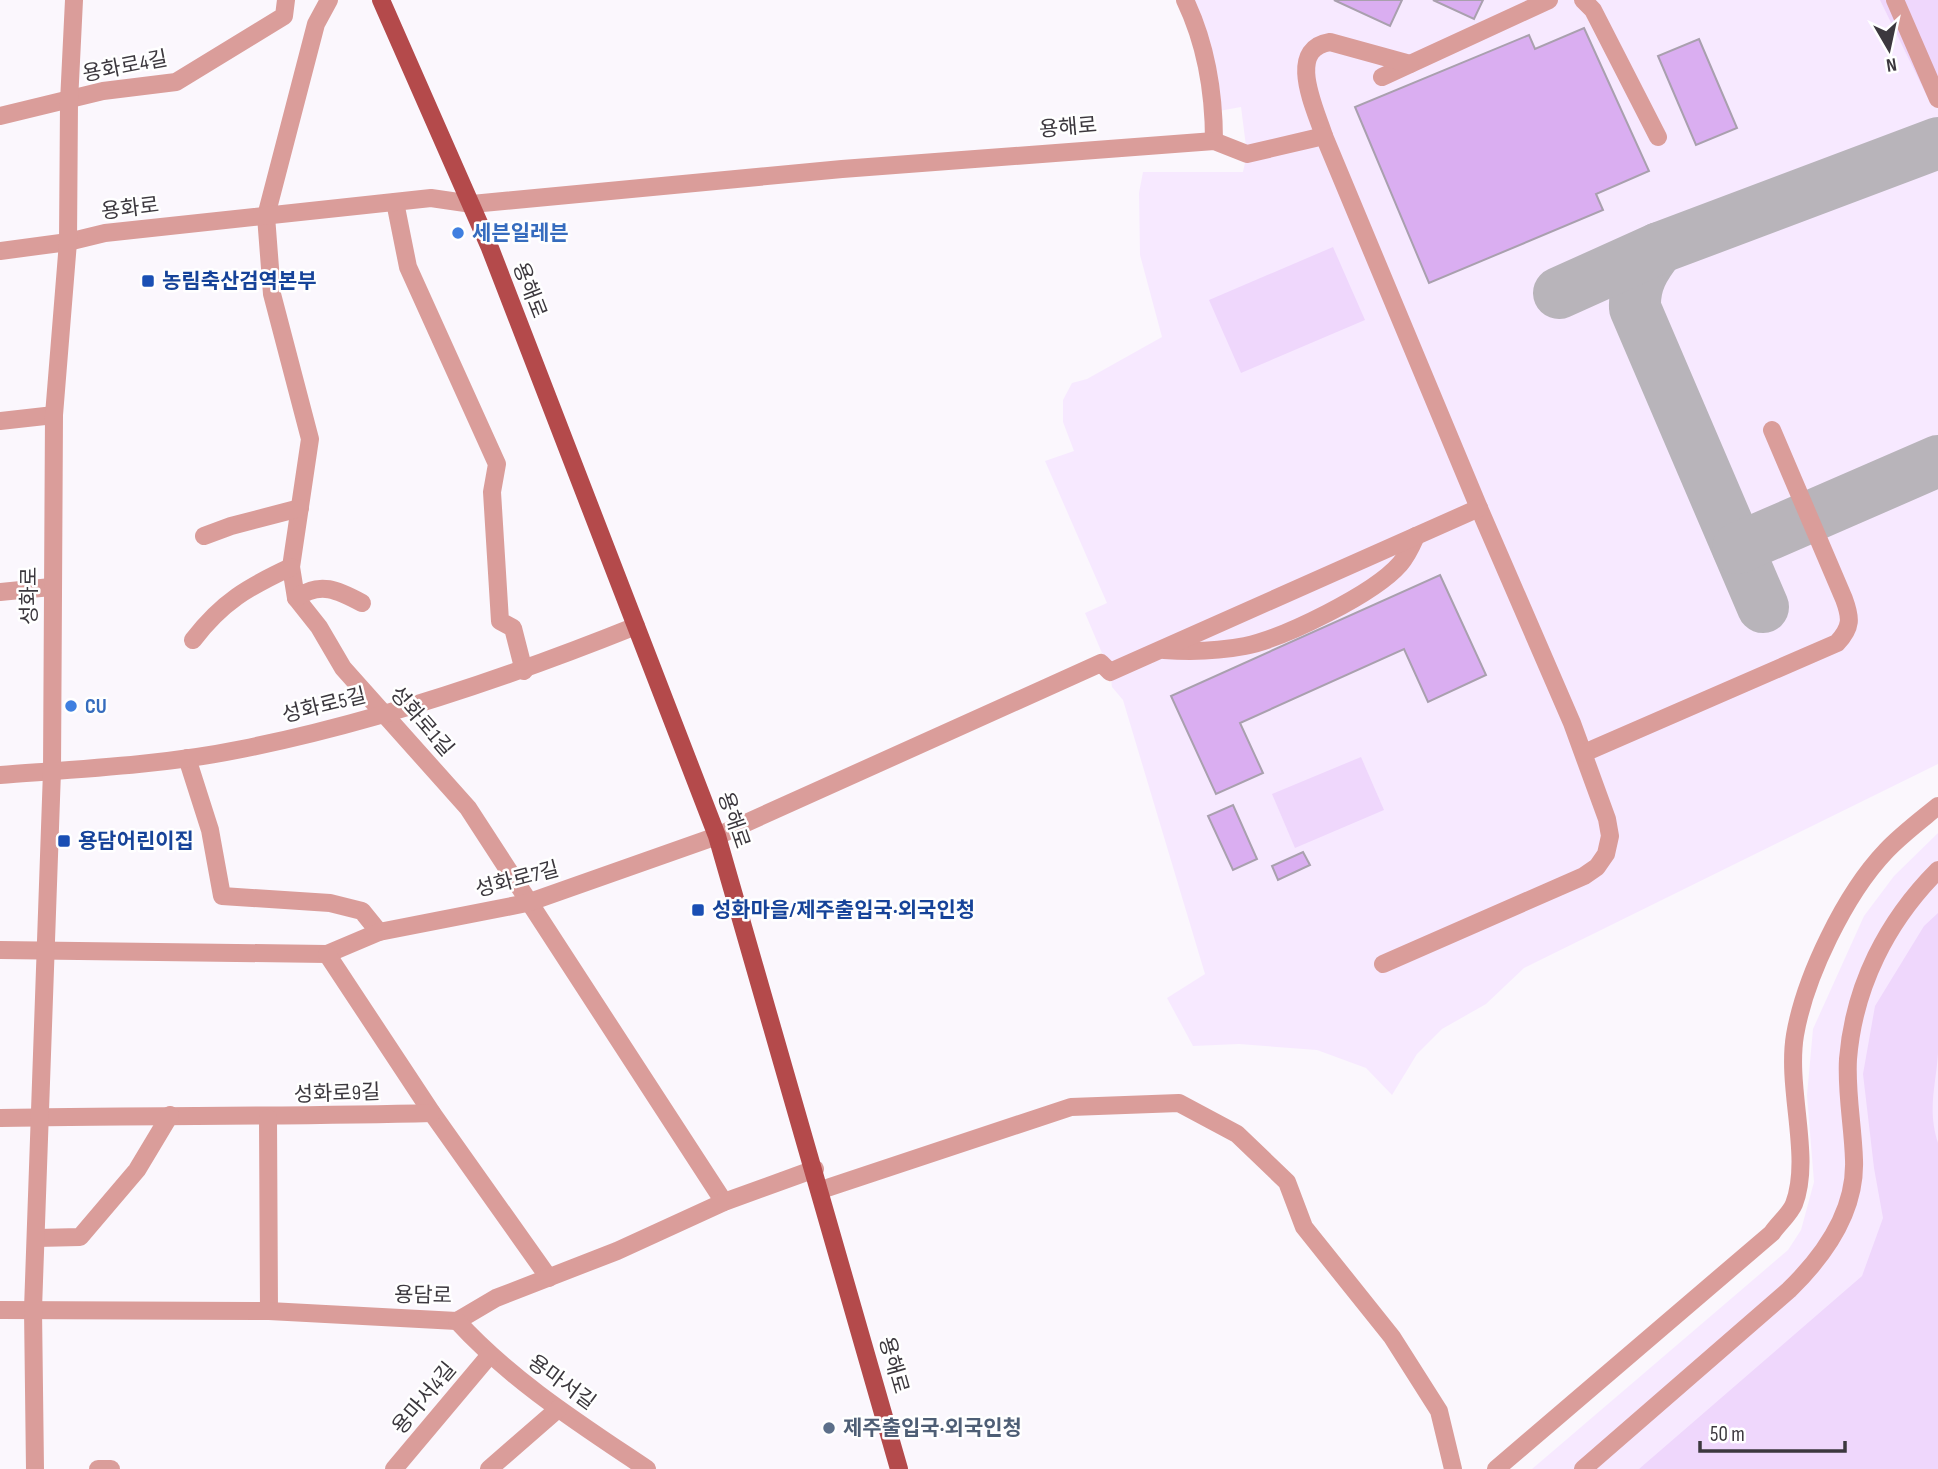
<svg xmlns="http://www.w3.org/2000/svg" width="1938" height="1469" font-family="'Sofia Sans Condensed','Noto Sans KR',sans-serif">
<rect width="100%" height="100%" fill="#fbf7fd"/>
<g fill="#f7e9ff">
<polygon points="1188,0 1938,0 1938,764 1524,968 1486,1004 1442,1029 1417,1054 1392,1095 1366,1068 1317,1050 1239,1044 1193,1046 1167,998 1205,974 1123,700 1112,687 1110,672 1085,613 1107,603 1045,461 1074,451 1063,422 1063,400 1072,383 1087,379 1162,337 1140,255 1139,193 1143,172 1243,172 1247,154 1241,107 1219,111"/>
<polygon points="1938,833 1938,1469 1532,1469 1788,1250 1801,1230 1814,1182 1807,1095 1813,1029 1864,916 1894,876"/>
</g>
<g fill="#efd7fc">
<polygon points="1880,0 1938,0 1938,91 1927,96"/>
<polygon points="1333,247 1365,320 1241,373 1209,300"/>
<polygon points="1361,757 1384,810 1295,848 1272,794"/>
<path d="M1938 913C1938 960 1938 1007 1938 1053 1936 1086 1927 1109 1938 1143V1469H1639L1862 1276 1883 1218 1874 1168 1863 1074 1875 1006 1924 926Z"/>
</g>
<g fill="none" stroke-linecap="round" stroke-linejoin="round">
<g stroke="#b8b4ba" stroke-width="52">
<path d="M1659 248C1644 267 1634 283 1635 308L1763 607"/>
<polyline points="1559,293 1659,248 1938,143"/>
<polyline points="1738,548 1938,461"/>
</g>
</g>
<g fill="#daaef1" stroke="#a9a0ae" stroke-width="2">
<polygon points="1334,0 1402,0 1390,26"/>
<polygon points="1433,0 1483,0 1474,19"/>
<polygon points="1584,28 1649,171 1596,194 1603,210 1429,283 1355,107 1529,35 1535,49"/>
<polygon points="1699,39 1737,128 1696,145 1658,56"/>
<polygon points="1440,575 1486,675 1428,702 1404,649 1240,723 1263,773 1216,794 1171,696"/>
<polygon points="1233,805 1257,859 1233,870 1208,816"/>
<polygon points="1303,852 1310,865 1278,880 1272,866"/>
</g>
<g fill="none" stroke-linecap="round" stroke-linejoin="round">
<g stroke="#da9d9a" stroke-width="18">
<polyline points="329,0 316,24 266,216 272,294 310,439 291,567 296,598 319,627 343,668 468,808 724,1202"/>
<path d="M1185 0C1206 44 1214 92 1214 141"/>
<polyline points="1583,0 1593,10 1658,137"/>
<polyline points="1895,0 1938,99"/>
<polyline points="1382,77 1549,0"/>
<polyline points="0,116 103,91 176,82 284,16 286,0"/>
<path d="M1324 136C1316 110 1285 49 1330 42L1410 64"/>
<polyline points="395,202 408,267 497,464 492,492 500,621 513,628 524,671"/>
<polyline points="0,251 68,242 105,233 431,198 472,204 842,169 1214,141 1247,154 1324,136 1479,508 1572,723 1607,819 1610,836 1606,854 1597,867 1584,876 1383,964"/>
<polyline points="0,421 54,415"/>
<polyline points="204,536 231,526 300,508"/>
<polyline points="0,592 51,587"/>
<path d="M296 598C320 581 338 590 362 603"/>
<path d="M193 640C222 602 248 587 291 567"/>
<path d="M1164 650C1191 652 1219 651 1245 646 1284 638 1374 594 1400 564 1407 556 1412 545 1416 536"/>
<path d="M1584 753 1837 643C1852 627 1851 618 1844 599L1772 430"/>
<polyline points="187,758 210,830 222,896 330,903 362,911 379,932"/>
<path d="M0 775C80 769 164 765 242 749 377 722 509 677 636 626"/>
<polyline points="0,950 327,954 379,932 527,903 717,836 1101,663 1110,672 1479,508"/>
<polyline points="327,954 432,1113 549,1278"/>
<path d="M0 1118C144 1115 288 1117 432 1113"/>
<polyline points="268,1118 269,1311"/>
<polyline points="821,1190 1071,1107 1179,1103 1237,1134 1287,1182 1304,1227 1392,1337 1439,1411 1453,1469"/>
<polyline points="37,1238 80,1237 137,1170 170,1115"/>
<polyline points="0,1310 269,1311 457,1321 496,1298 617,1251 724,1202 815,1169"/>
<path d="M457 1321C512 1381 580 1424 647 1469"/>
<polyline points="35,1469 33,1309 52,771 54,415 68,242 69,102 74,0"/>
<polyline points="98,1469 111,1469"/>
<polyline points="394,1469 489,1356"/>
<polyline points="489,1469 558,1409"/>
<path d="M1496 1469 1772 1233C1778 1224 1790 1214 1794 1204 1812 1157 1786 1089 1795 1035 1805 977 1845 894 1886 851 1901 835 1921 820 1938 806"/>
<path d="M1583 1469 1789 1290C1824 1256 1856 1212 1854 1160 1853 1126 1846 1093 1848 1059 1854 986 1887 921 1938 870"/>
</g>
<polyline stroke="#b44a4b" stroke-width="18" points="381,0 490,248 717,836 899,1469"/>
</g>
<g fill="#3f7fe0" stroke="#fff" stroke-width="2.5">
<circle cx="458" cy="233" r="7"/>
<circle cx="71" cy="706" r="7"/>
</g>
<g fill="#1a4fb4" stroke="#fff" stroke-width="2.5">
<rect x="141" y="274" width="14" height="14" rx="3.5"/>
<rect x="57" y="834" width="14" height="14" rx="3.5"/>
<rect x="691" y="903" width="14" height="14" rx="3.5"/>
</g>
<circle fill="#5c6f8a" stroke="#fff" stroke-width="2.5" cx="829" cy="1428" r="7"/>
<g text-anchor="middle" stroke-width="5" stroke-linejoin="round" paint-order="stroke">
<g font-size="21" fill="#3c383e" stroke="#fff">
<text transform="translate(125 66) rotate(-11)" y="7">용화로4길</text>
<text transform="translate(1068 127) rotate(-5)" y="7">용해로</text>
<text transform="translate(130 208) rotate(-7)" y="7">용화로</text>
<text transform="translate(530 290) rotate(69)" y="7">용해로</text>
<text transform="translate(29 596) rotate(-90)" y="7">성화로</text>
<text transform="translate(324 705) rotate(-14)" y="7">성화로5길</text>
<text transform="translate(422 721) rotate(49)" y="7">성화로1길</text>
<text transform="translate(734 820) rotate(71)" y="7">용해로</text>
<text transform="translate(517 879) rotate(-15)" y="7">성화로7길</text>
<text transform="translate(337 1093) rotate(-2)" y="7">성화로9길</text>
<text transform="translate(423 1295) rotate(1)" y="7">용담로</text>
<text transform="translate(894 1365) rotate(74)" y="7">용해로</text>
<text transform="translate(562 1382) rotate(36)" y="7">용마서길</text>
<text transform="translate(424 1398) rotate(-50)" y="7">용마서4길</text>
</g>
<g font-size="21" font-weight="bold" fill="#366cbe" stroke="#fff" text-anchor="start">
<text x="472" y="240">세븐일레븐</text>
<text x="85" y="713">CU</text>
</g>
<g font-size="21" font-weight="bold" fill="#164399" stroke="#fff" text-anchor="start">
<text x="162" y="288">농림축산검역본부</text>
<text x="78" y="848">용담어린이집</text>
<text x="712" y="917">성화마을/제주출입국·외국인청</text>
</g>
<g font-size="21" font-weight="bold" fill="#4e5e75" stroke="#fff" text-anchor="start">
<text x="843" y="1435">제주출입국·외국인청</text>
</g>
</g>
<g transform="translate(1889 49) rotate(171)" stroke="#ffffff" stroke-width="5" paint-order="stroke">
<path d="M0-5L12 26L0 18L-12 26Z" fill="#3c383e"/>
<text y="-10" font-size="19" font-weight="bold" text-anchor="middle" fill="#3c383e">N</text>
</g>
<path d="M1700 1441v10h145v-10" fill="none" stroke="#3c383e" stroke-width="3.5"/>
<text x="1710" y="1441" font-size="21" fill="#3c383e" stroke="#ffffff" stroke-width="5" paint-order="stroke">50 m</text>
</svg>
